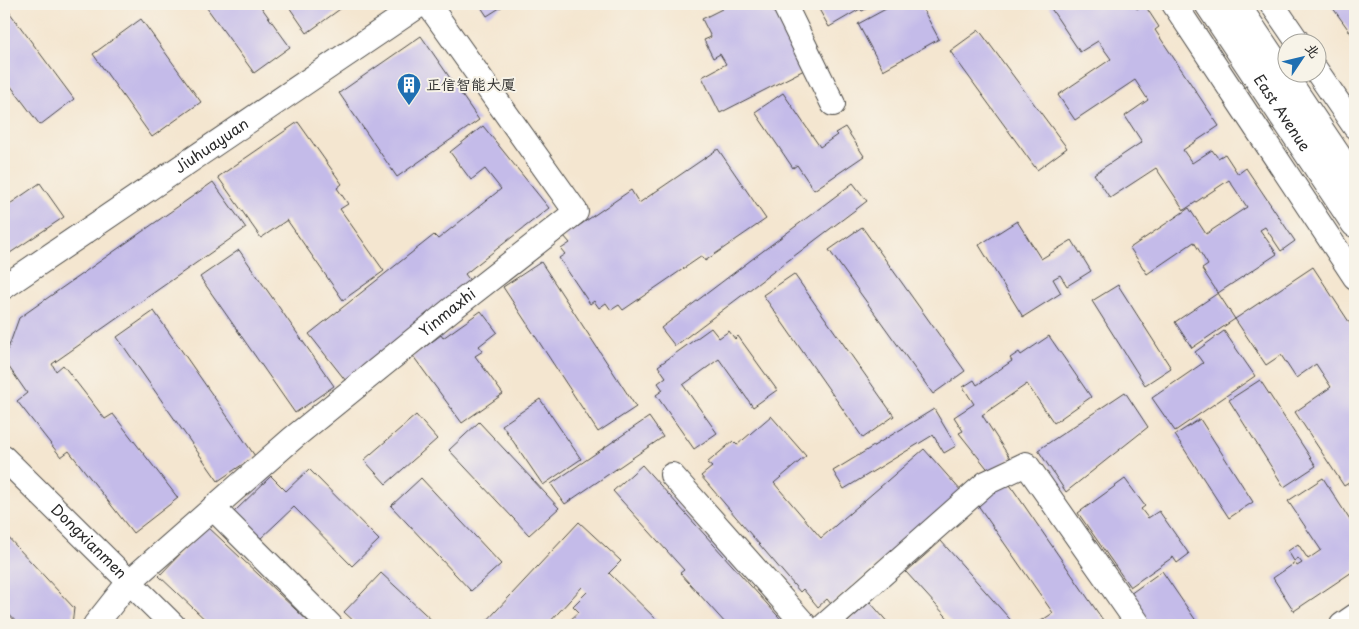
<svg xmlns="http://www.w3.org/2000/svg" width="1359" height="629" font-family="'Playpen Sans','LXGW WenKai TC',sans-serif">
<rect width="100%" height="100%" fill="#f7f3e8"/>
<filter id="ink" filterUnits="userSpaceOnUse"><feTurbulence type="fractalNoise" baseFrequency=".02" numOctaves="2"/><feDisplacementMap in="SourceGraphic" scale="10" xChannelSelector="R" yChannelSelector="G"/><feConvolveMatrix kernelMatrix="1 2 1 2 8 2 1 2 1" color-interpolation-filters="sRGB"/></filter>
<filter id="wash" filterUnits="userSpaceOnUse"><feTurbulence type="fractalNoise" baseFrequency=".0096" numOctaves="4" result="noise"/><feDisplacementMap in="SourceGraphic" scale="20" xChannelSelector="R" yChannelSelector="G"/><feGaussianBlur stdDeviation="1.12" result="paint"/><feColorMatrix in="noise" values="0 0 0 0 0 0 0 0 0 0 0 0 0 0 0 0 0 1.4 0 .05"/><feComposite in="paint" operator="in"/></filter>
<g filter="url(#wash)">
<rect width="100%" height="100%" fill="#f4e6d0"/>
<g id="blocks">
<g fill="#c4bbe9">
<polygon points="204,4 259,4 290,47 254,73"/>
<polygon points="287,4 347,4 307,33"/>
<polygon points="479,4 506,4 487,16"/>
<polygon points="719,4 775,4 808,68 720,113 702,77 726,64 720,54 713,58 704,40 711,37 702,19 722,9"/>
<polygon points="816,4 875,4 862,11 860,9 829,27"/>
<polygon points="895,4 920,4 939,39 883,70 858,24"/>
<polygon points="1048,4 1133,4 1137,9 1144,4 1159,27 1155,30 1219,126 1183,150 1192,163 1212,150 1218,158 1225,154 1238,174 1246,168 1295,241 1281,251 1265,227 1260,230 1277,254 1218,293 1235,319 1192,348 1175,322 1218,293 1202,269 1208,265 1194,242 1147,274 1130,248 1189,208 1206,234 1247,207 1229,180 1184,210 1156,168 1110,198 1094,174 1142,142 1125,116 1148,100 1135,80 1075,120 1058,95 1111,59 1098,41 1080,52"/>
<polygon points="1330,4 1355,4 1355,39"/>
<polygon points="4,5 74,99 40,125 4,77"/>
<polygon points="141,19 201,102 152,137 93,54"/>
<polygon points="979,30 1067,148 1037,170 950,51"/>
<polygon points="421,36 479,120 397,177 339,93"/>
<polygon points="783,93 820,147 837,135 835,133 845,127 864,156 814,190 797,165 793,168 755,112"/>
<polygon points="298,122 342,184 337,188 348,204 340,209 384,271 343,300 287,220 261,238 218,177"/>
<polygon points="483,126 549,208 465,274 471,282 346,381 309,334 434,235 438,239 501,189 485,169 471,180 450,152"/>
<polygon points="718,149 766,219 705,261 702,256 623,310 619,305 611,310 606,303 599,308 594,301 590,304 559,258 565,254 561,249 570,243 564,236 631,190 639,203"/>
<polygon points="213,182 246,228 52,364 56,371 63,365 105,419 113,414 178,498 133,533 69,451 61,457 17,401 27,393 4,360 19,318"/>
<polygon points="40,183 64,217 4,257 4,208"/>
<polygon points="853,183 867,201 675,346 661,328"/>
<polygon points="1017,221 1041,259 1072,240 1091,271 1067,286 1060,275 1053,279 1061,293 1023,317 979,245"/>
<polygon points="862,227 965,371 933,394 829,250"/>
<polygon points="239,250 334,386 295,413 200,277"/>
<polygon points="541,262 636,407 598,432 503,287"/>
<polygon points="1313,267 1355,331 1355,479 1344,486 1295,412 1331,387 1316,364 1296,378 1281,355 1266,365 1235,319"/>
<polygon points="794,274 894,416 863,438 763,295"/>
<polygon points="1118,285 1171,368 1145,385 1092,301"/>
<polygon points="154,311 255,456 218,481 117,337"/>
<polygon points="481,311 497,332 479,346 483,351 475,356 503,394 462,423 413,356 441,335 443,338"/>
<polygon points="711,328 719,338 729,331 735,339 738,336 777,390 753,407 719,359 683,385 717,433 694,449 656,395 663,390 658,383 666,377 658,366"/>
<polygon points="1224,331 1255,376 1175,431 1152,398 1203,363 1195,352"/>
<polygon points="1049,336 1091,397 1054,423 1027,384 982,415 1010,458 990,472 959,433 963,431 954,417 974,404 963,387 974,380 977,385 1012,361 1010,358 1019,352 1021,355"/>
<polygon points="1260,380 1316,466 1284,487 1229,400"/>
<polygon points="1125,392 1148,427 1066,492 1038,450"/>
<polygon points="540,399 581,459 543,485 502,425"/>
<polygon points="934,409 956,446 944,453 933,435 844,489 833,471"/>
<polygon points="416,415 437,439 386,484 364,460"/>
<polygon points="771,416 806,456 774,483 821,538 924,449 962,492 831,604 827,599 818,607 803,589 800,592 701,476 712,467 707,463 733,441 737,445"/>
<polygon points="649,417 663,437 565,504 551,484"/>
<polygon points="1200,419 1253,502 1229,518 1175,435"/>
<polygon points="479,422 559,508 529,535 449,450"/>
<polygon points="642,465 786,625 727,625 680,573 684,570 613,491"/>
<polygon points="309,469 379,540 352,566 294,507 260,539 234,512 271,476 286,491"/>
<polygon points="421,478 501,564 471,591 391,506"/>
<polygon points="1323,478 1355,528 1355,570 1294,611 1273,578 1295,563 1297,566 1302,563 1298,558 1294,561 1288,551 1298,544 1308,559 1321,550 1288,501"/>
<polygon points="1006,479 1105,623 1101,625 1035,625 1053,613 975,501"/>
<polygon points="1125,479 1145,506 1141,509 1148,518 1159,511 1189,554 1177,563 1173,557 1130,587 1078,513"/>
<polygon points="579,522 621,561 609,573 662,625 573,625 569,621 579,612 573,606 587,592 582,587 547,625 483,625"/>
<polygon points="207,526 312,625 211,625 159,576"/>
<polygon points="4,533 74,608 72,625 19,625 4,609"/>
<polygon points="941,541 1015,625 954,625 906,572"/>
<polygon points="1162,571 1199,625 1151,625 1130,594"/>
<polygon points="381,573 437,625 358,625 344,612"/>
<polygon points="870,602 890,625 844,625"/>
</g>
</g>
</g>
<g filter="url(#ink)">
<use href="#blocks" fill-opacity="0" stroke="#494744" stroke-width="1"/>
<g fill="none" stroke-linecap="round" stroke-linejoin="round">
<defs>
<g id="minor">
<polyline points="784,4 833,104"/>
<polyline points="1174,4 1355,277"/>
<polyline points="1272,4 1298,42"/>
<polyline points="1316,70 1355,127"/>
<path id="s1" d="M4 287 421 4"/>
<path id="s2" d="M4 458 173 625"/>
<polyline points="672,475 805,625"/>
<polyline points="213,508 330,625"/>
<path id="s3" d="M95 625 129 582 293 438 452 309 576 212 428 4"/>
<polyline points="825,625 986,483 1026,464 1139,625"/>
<polyline points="1342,625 1355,616"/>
</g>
<g id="major">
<path id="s4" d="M1209 4 1355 223"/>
<polyline points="1235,4 1355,183"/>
</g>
</defs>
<use href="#minor" stroke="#494744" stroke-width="26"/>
<use href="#major" stroke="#494744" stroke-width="30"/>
<use href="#minor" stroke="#fff" stroke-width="24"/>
<use href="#major" stroke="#fff" stroke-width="28"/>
</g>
</g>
<defs>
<symbol id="building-pin" viewBox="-11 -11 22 30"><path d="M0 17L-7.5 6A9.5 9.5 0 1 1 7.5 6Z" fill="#1f6fb2" stroke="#f7f3e8"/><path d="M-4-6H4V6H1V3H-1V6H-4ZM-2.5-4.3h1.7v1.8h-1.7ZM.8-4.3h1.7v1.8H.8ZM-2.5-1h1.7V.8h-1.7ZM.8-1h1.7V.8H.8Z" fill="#fff"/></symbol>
</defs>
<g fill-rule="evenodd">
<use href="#building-pin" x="395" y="71" width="28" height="38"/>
</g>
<g text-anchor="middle" stroke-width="4" stroke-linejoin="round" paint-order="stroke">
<g font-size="15" fill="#2b2b2b" stroke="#f7f3e8" text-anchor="start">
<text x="426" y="90">正信智能大厦</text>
</g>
<g font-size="15" fill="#2b2b2b" stroke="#f7f3e8">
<text dy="5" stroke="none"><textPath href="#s4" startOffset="131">East Avenue</textPath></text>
<text dy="5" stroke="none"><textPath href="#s1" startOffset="251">Jiuhuayuan</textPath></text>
<text dy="5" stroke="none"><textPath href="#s3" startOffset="472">Yinmaxhi</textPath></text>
<text dy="5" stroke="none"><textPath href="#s2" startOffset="119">Dongxianmen</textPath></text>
</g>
</g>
<rect width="1359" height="629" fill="none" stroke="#f7f3e8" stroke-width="20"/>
<g transform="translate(1302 58) rotate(55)"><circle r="24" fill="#f7f3e8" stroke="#a5a39c"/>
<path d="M0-4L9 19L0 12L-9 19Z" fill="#1f6fb2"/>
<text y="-8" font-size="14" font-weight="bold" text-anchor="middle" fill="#2b2b2b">北</text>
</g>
</svg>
